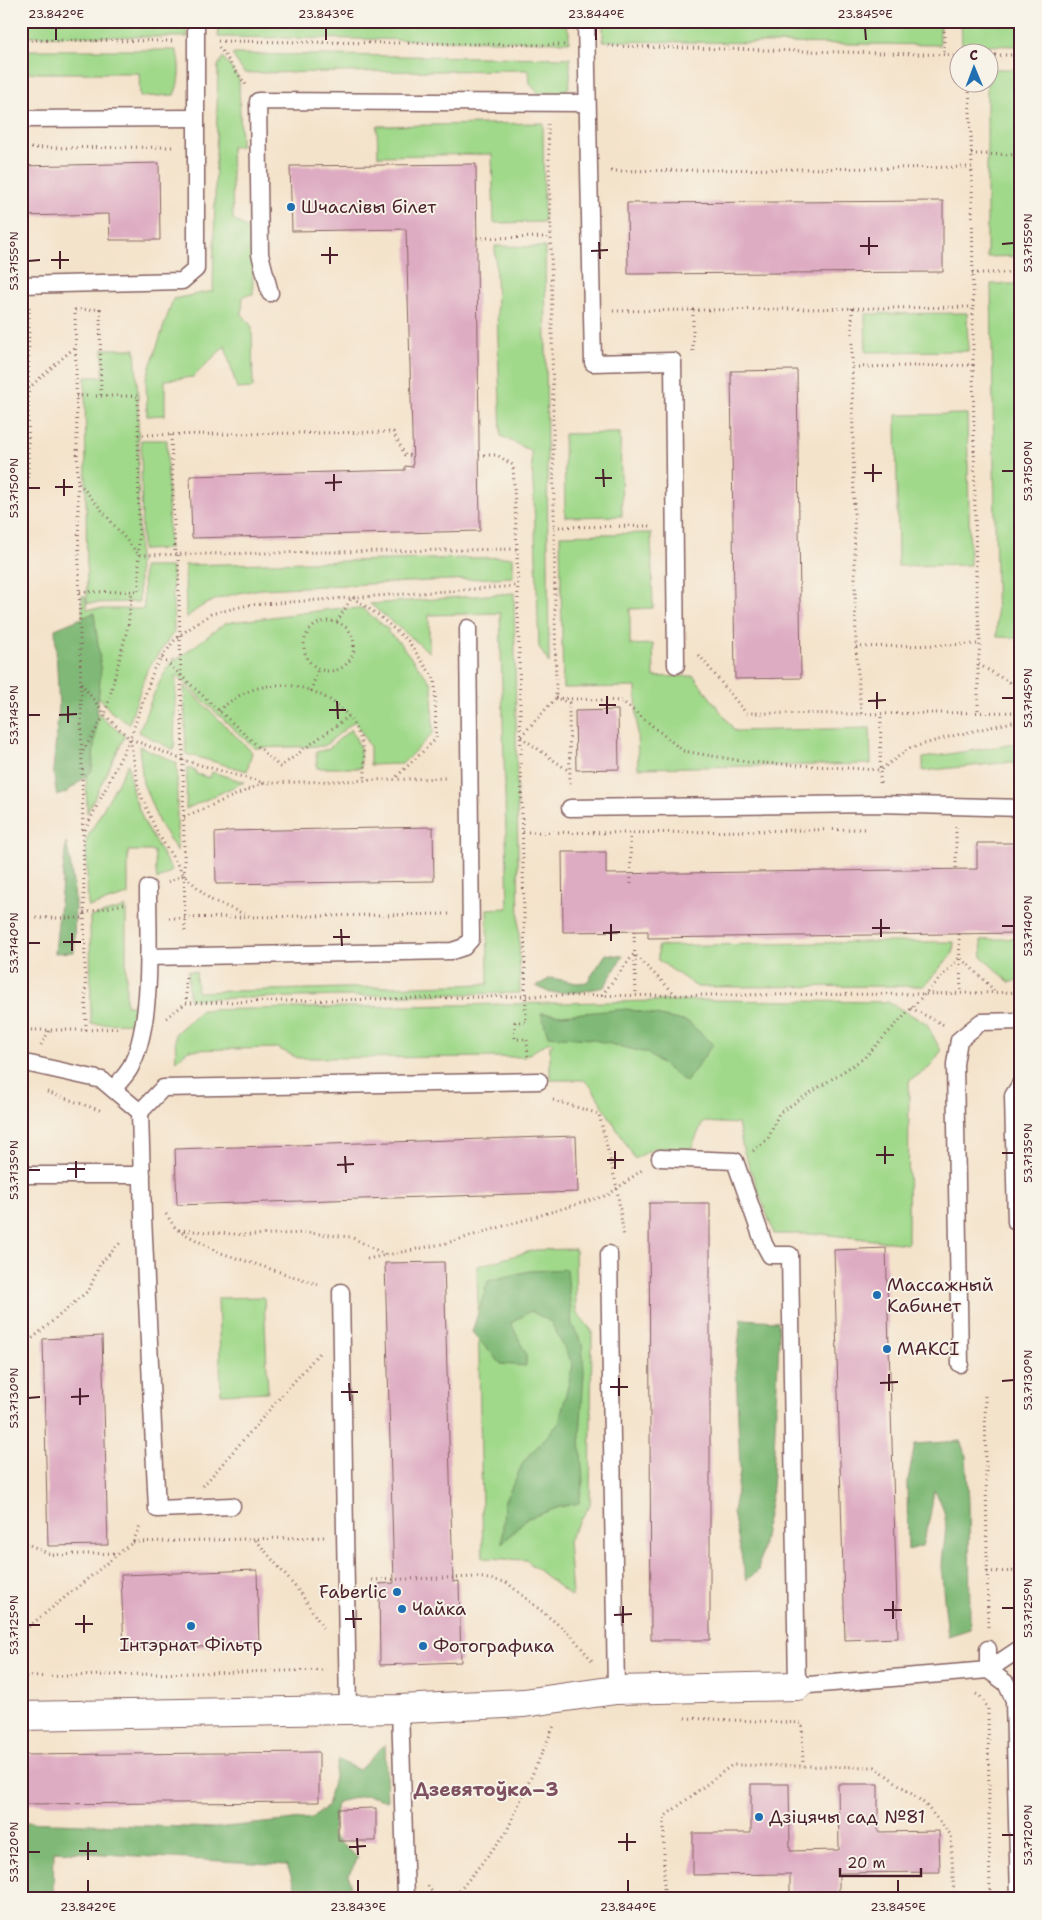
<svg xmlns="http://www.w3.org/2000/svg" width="1042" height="1920" font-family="'Shantell Sans',sans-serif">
<rect width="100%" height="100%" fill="#f7f3e8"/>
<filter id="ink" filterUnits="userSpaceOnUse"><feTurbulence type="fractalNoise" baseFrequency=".02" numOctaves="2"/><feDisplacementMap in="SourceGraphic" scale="10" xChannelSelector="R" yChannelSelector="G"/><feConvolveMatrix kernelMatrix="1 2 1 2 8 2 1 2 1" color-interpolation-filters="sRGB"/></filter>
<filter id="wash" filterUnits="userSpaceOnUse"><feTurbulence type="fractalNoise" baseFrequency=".0096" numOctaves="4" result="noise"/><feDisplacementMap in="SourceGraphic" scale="20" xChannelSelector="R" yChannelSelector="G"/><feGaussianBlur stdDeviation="1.12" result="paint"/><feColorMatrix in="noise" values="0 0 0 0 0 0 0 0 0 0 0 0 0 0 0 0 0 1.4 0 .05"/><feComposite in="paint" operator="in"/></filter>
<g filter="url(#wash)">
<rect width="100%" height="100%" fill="#f4e3cb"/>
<g fill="#a1d98b" stroke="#767c5b">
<polygon points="21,21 184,21 188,37 21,36"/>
<polygon points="222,21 563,21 569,31 569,42 218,37 219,25"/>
<polygon points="603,21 938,21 940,23 940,45 603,41"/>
<polygon points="961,24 1021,25 1021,46 962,45"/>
<path d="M21 50H176C181 63 180 83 174 95L140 97 139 73H21Z"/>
<path d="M232 54 570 58C570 92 574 95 538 93L530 84 529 70 244 73Z"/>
<polygon points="223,57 239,79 241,146 231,147 233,219 252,232 253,294 243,296 242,314 252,327 253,388 237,389 225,346 193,377 165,380 165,415 147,416 146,379 173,299 213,291 218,66"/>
<polygon points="990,69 1021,69 1021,256 987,257 987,83 990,82"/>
<polygon points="543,123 544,222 494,223 492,154 378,156 377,126"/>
<polygon points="495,246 545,247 549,663 539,647 534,501 531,451 501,436"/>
<polygon points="991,284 1021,284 1021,638 997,637"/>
<polygon points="967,313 968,351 866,352 865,314"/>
<polygon points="103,349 135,349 138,396 139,602 87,603 85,377 103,377"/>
<polygon points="967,414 970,565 898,566 896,415"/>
<polygon points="620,433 622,516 565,517 564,434"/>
<polygon points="167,440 169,549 142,550 141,440"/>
<polygon points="651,533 653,608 630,609 630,645 653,644 654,677 694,676 735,731 870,728 871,764 638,768 636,687 563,688 560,535"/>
<path d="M513 557V577L261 589C232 594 208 598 186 618L185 565Z"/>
<polygon points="143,567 172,567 174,632 147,670 129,724 111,712 84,678 82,596 85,596 87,609 144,609"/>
<polygon points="514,593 520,993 189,999 188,971 196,972 197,992 488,984 487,909 508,908 500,613 429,615 429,652 370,604"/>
<path d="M340 608 363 609 389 630 387 632 398 641 432 684 433 733 402 764 370 765V747L355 721 324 746 254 748 176 675 174 750 139 732C149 705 158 680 175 657V661L225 623Z"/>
<polygon points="184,685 252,752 247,771 186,754"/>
<polygon points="84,700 107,722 125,736 87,813"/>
<polygon points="351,729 360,747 361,768 317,768 316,752 328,749"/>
<polygon points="1021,743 1021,772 1011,762 923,771 923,758"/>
<polygon points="139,746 177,763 177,851 159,823 143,783"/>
<polygon points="128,764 133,794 144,822 172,871 157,880 154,851 128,851 128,895 88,907 86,840"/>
<polygon points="187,768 195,770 196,774 210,778 212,772 244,782 186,809"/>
<polygon points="126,907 126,1005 136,1005 136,1023 91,1024 90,917"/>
<polygon points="1021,938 1021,981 1009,982 982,957 981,940"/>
<polygon points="867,942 954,942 953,953 924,986 697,987 658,960 658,946"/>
<polygon points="708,1000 888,1002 926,1023 941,1051 929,1068 909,1081 908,1244 822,1234 774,1234 743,1149 738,1124 703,1122 691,1149 654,1148 635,1159 592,1088 584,1080 550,1080 550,1045 554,1045 550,1041 524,1057 298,1058 277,1048 188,1050 176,1061 175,1034 201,1010"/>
<polygon points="575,1249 576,1311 592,1331 590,1505 568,1540 572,1597 526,1560 483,1558 477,1266 535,1250"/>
<polygon points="264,1297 268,1392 221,1394 218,1298"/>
</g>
<g fill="#80b977" stroke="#656c51">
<polygon points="94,613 101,668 92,771 67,792 57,796 53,770 59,707 55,629"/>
<polygon points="66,842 70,861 75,898 74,952 55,953"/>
<polygon points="606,954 623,956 604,987 579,992 550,993 536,986 551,978 577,983 587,982"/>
<polygon points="627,1009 688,1022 713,1044 686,1082 647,1053 590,1039 548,1036 541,1013 562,1015"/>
<polygon points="567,1269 572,1325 582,1343 584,1372 580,1437 583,1481 579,1503 560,1507 526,1519 502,1544 504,1503 524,1461 559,1423 573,1365 551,1322 531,1311 511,1323 526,1354 526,1366 501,1364 472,1332 488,1281 529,1271"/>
<polygon points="741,1319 778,1321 779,1339 773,1474 771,1498 758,1571 746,1580 733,1512 740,1472 736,1366"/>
<path d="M960 1441 966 1456 969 1501 970 1629 948 1636C946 1615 943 1594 942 1574 941 1540 955 1522 934 1490L930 1516 922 1546 908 1550 907 1485 915 1444Z"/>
<polygon points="385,1744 387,1801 367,1795 337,1802 332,1836 358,1858 349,1874 352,1899 300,1899 287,1865 54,1851 53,1889 57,1899 21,1899 21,1822 216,1828 312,1818 327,1807 338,1760 359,1770"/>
</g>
<g id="blocks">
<g fill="#deacc2">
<polygon points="159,163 160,240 110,240 109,214 21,216 21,166"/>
<polygon points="476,164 480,531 192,538 190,476 405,470 405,466 413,467 406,229 292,231 290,166"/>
<polygon points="943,201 943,272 628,274 627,203"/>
<polygon points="797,370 801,678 735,679 731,371"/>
<polygon points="618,710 619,769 576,770 575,711"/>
<polygon points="433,827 434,881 216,884 215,833 226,832 226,831"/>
<polygon points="977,843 1021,843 1021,933 648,938 648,931 563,932 562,852 606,852 606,874 977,869"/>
<polygon points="576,1136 578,1192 177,1205 175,1149"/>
<polygon points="649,1203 710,1203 710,1640 651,1640"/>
<polygon points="886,1248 898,1638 845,1640 834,1250"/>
<polygon points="444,1262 453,1582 459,1581 461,1662 380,1665 379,1584 394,1583 385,1263"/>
<polygon points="102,1336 108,1545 48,1546 43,1339"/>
<polygon points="257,1570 259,1645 124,1649 121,1575"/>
<polygon points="319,1752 319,1802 21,1804 21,1755"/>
<polygon points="751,1784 789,1784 790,1851 839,1850 838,1784 878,1784 878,1832 939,1831 940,1872 839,1873 839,1899 790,1899 790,1874 693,1875 693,1833 751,1833"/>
<polygon points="376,1808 376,1841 338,1841 338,1809"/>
</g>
</g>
</g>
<g filter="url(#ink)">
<use href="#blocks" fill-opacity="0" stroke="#866463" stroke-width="1"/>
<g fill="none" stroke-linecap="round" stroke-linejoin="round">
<defs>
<g id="lane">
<polyline points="586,21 593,363 673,361 676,665"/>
<polyline points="21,119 195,118"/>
<polyline points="21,285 182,281 196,269 196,21"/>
<polyline points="270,293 260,254 258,101 587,103"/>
<polyline points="570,808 880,804 1021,808"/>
<polyline points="148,957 452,951 464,947 471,939 468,628"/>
<polyline points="21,1064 30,1064 102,1080 140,1112 143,1217 157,1509 232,1506"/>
<path d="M113 1089C118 1083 126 1076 130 1068 154 1023 148 939 148 888"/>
<polyline points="140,1112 163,1088 539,1081"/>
<polyline points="660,1158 735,1161 764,1244 770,1255 790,1255 797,1686 988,1670 1021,1648"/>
<polyline points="21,1175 142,1175"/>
<polyline points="1016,1222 1013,1096 1021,1083"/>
<polyline points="609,1254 616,1690"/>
<polyline points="341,1292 348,1710"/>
<polyline points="960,1364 955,1064 959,1040 981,1022 1021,1021"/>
<polyline points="988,1670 1006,1683 1014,1700 1019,1899"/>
<polyline points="988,1670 988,1649"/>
<polyline points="400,1709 406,1899"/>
</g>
<polyline id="street" points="21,1716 400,1709 524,1703 616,1690 797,1686"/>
</defs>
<use href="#lane" stroke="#866463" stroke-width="19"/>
<use href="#street" stroke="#866463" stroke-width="30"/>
<g stroke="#866463" stroke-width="3" stroke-dasharray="1 4" stroke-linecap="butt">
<polyline points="944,21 944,54"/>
<polyline points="21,40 174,41"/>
<polyline points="218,41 564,45"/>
<polyline points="608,46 960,55"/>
<polyline points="219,47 246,85"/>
<polyline points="990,55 1021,55"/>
<polyline points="969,82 972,167"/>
<polyline points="21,148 174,147"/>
<polyline points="971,154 1021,155"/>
<polyline points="611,171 972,167 973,307 612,311"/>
<polyline points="477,238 551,237"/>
<polyline points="972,273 1021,273"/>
<polyline points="852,308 852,367 973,365 973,307"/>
<polyline points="100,309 101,396"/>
<polyline points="693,310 693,352"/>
<polyline points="973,365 976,581 980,644 978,664 1021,689"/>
<polyline points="21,395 76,346"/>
<polyline points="76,396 138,396 139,591 80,592"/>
<polyline points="138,435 393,432 405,455 413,456"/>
<polyline points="171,435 175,555"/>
<polyline points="479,455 497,455 513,465 517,549 526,1022 515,1022 515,1039 527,1039 528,1059"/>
<polyline points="21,458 28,461"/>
<polyline points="28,483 29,306"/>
<polyline points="79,483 139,555 517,549"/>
<polyline points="554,527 653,526"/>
<polyline points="178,555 183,760 185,935"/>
<circle cx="329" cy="646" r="25"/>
<polyline points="337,622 352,597 378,615 408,641 435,680 436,739 394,779"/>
<polyline points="856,647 980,644"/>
<polyline points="699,655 746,713 861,714 856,647 852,367"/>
<path d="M162 658 280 767 349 716C364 742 365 751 365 780"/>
<polyline points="978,664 978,712"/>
<polyline points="81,683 105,715 130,739 84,832"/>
<polyline points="311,691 318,669"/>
<polyline points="556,698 622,701 683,751 748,762 880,770 910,748 956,735 1021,720"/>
<polyline points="559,699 569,703 570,786"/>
<path d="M219 711C249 681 292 677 328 699 336 703 342 710 349 716"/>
<polyline points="861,714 1021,712"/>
<polyline points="521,736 556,698 551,237 548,124"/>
<polyline points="521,737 569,771"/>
<polyline points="131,739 183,760 264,783 447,778"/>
<polyline points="83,751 105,715 128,626 132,591"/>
<polyline points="880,783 881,714"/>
<polyline points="184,817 264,783"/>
<polyline points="956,827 956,869"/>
<polyline points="523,832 630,833 865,829"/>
<polyline points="630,833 631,884"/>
<polyline points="168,882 184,875"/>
<polyline points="84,913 128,903"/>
<polyline points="449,914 251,917 211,900 184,875 158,834 139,791 130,739 154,669 173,642 180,635 211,614 248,605 518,586"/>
<polyline points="36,918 84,918"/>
<polyline points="169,918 248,917"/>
<polyline points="634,931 636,995"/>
<polyline points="959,934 961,994"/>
<polyline points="186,978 186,1003"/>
<polyline points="602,995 634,954 676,995"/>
<polyline points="911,1008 944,1025"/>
<polyline points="166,1018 186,1003 526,996 924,994 1021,992"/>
<polyline points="21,1030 86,1030 121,1028"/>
<polyline points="86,1030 75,310 100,309 100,305"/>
<polyline points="41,1045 49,1031"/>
<polyline points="47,1092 102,1111"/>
<polyline points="553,1100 599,1114 617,1188 624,1238"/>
<polyline points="753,1151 768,1139 779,1113 864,1058 960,957 996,992"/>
<polyline points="166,1214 176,1229 218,1252 320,1285"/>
<polyline points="179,1230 247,1235 308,1233 351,1237 386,1255"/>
<polyline points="367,1259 447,1243 608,1195 642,1170"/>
<polyline points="21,1348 89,1290 100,1264 122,1241"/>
<polyline points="985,1396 988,1628"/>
<polyline points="203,1486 319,1353"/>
<polyline points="256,1540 302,1595 323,1628"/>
<polyline points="21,1541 52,1555 118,1553"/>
<polyline points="133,1542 324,1537"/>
<polyline points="987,1572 1021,1571"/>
<polyline points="372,1580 477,1577 506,1582 571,1635 594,1663"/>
<polyline points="21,1633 133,1542 141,1523"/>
<polyline points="21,1677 326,1670"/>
<polyline points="976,1694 980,1696 988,1708 990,1899"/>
<polyline points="685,1718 802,1723 803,1766"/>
<polyline points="428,1886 437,1899"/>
<polyline points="201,1899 218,1894 245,1899"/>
<polyline points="453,1899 506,1833 554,1726"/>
<polyline points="664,1899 664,1817 732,1765 875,1767 924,1803 951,1835 954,1899"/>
</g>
<use href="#lane" stroke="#fff" stroke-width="16"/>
<use href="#street" stroke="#fff" stroke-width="28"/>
</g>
</g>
<path fill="none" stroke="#4a1f2b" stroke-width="2" d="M56 28V40M326 28V40M596 28V40M865 28 866 40M869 237V255M599 242 600 259M1002 244 1014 243M860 246H878M330 247V264M60 251V269M591 251 608 250M321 255H338M51 260H69M28 261 40 260M873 464V482M603 469 604 487M1002 471H1014M864 473H882M334 474V491M595 478H612M64 479V496M325 483 342 482M55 487H73M28 488H40M877 692V709M607 696V714M1002 698H1014M337 701 338 719M868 701 886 700M599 705H616M68 706V723M329 710H346M28 715H40M59 715 77 714M881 919V937M611 924V941M1002 926H1014M872 928H890M341 929 342 946M72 933V951M603 933 620 932M333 937H350M63 942H81M28 943H40M885 1146V1164M615 1151V1169M1002 1153H1014M876 1155H894M345 1156 346 1173M607 1160H624M76 1161V1178M337 1165 354 1164M67 1169H85M28 1170H40M889 1374V1391M619 1378V1396M1002 1381 1014 1380M349 1383 350 1401M880 1383 898 1382M610 1387H628M80 1388V1405M341 1392H358M71 1397 89 1396M28 1398 40 1397M893 1601V1619M623 1606V1623M1002 1608H1014M353 1610 354 1628M884 1610H902M84 1615V1633M614 1615 632 1614M345 1619H362M75 1624H93M28 1625H40M627 1833V1851M1002 1835H1014M357 1838 358 1855M88 1842V1860M618 1842H636M349 1847 366 1846M79 1851H97M28 1852H40M88 1880V1892M358 1880V1892M628 1880V1892M898 1880V1892"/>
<g fill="#1f6fb2" stroke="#f7f3e8" stroke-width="2">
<circle cx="291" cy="207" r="5"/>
<circle cx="877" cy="1295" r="5"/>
<circle cx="887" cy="1349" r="5"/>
<circle cx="397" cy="1592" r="5"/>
<circle cx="402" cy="1609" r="5"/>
<circle cx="191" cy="1626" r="5"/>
<circle cx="423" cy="1646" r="5"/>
<circle cx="759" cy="1817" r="5"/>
</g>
<g text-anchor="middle" stroke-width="4" stroke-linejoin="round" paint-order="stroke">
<g font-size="18" fill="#4a1f2b" stroke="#f7f3e8" text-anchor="start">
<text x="301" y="213">Шчаслівы білет</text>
<text x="887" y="1291">Массажный<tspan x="887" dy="21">Кабинет</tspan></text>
<text x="897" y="1355">МАКСІ</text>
<text x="387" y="1598" text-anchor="end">Faberlic</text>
<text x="412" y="1615">Чайка</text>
<text x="191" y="1651" text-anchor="middle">Інтэрнат Фільтр</text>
<text x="433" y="1652">Фотографика</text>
<text x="769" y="1823">Дзіцячы сад №81</text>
</g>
<g font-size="19" font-weight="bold" fill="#7e5060" stroke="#f7f3e8">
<text x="486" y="1796">Дзевятоўка–3</text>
</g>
</g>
<rect width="1042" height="1920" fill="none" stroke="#f7f3e8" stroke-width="55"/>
<g transform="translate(974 68) rotate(359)"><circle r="24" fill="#f7f3e8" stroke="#b29e9c"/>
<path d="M0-4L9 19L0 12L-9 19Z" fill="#1f6fb2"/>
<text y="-8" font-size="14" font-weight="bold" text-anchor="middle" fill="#4a1f2b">С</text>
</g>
<path d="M840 1868v8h81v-8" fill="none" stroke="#4a1f2b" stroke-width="2.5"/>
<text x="847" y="1868" font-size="15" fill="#4a1f2b" stroke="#f7f3e8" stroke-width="4" paint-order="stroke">20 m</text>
<rect x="28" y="28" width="986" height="1864" fill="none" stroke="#4a1f2b" stroke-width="2"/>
<g font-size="12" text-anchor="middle" fill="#4a1f2b">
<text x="56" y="18">23.842°E</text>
<text x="326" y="18">23.843°E</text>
<text x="596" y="18">23.844°E</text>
<text x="865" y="18">23.845°E</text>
<text transform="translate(1028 243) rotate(-90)" y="4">53.7155°N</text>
<text transform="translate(14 261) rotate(-90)" y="4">53.7155°N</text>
<text transform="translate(1028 471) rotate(-90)" y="4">53.7150°N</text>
<text transform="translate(14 488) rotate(-90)" y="4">53.7150°N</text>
<text transform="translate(1028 698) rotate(-90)" y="4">53.7145°N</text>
<text transform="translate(14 715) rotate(-90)" y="4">53.7145°N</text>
<text transform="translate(1028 926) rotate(-90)" y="4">53.7140°N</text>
<text transform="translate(14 943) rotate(-90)" y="4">53.7140°N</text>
<text transform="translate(1028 1153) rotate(-90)" y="4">53.7135°N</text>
<text transform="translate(14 1170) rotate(-90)" y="4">53.7135°N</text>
<text transform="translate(1028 1380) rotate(-90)" y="4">53.7130°N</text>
<text transform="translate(14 1398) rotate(-90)" y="4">53.7130°N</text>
<text transform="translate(1028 1608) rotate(-90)" y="4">53.7125°N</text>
<text transform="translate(14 1625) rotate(-90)" y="4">53.7125°N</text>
<text transform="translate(1028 1835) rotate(-90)" y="4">53.7120°N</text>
<text transform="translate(14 1852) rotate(-90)" y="4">53.7120°N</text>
<text x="88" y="1911">23.842°E</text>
<text x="358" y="1911">23.843°E</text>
<text x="628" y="1911">23.844°E</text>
<text x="898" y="1911">23.845°E</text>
</g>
</svg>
